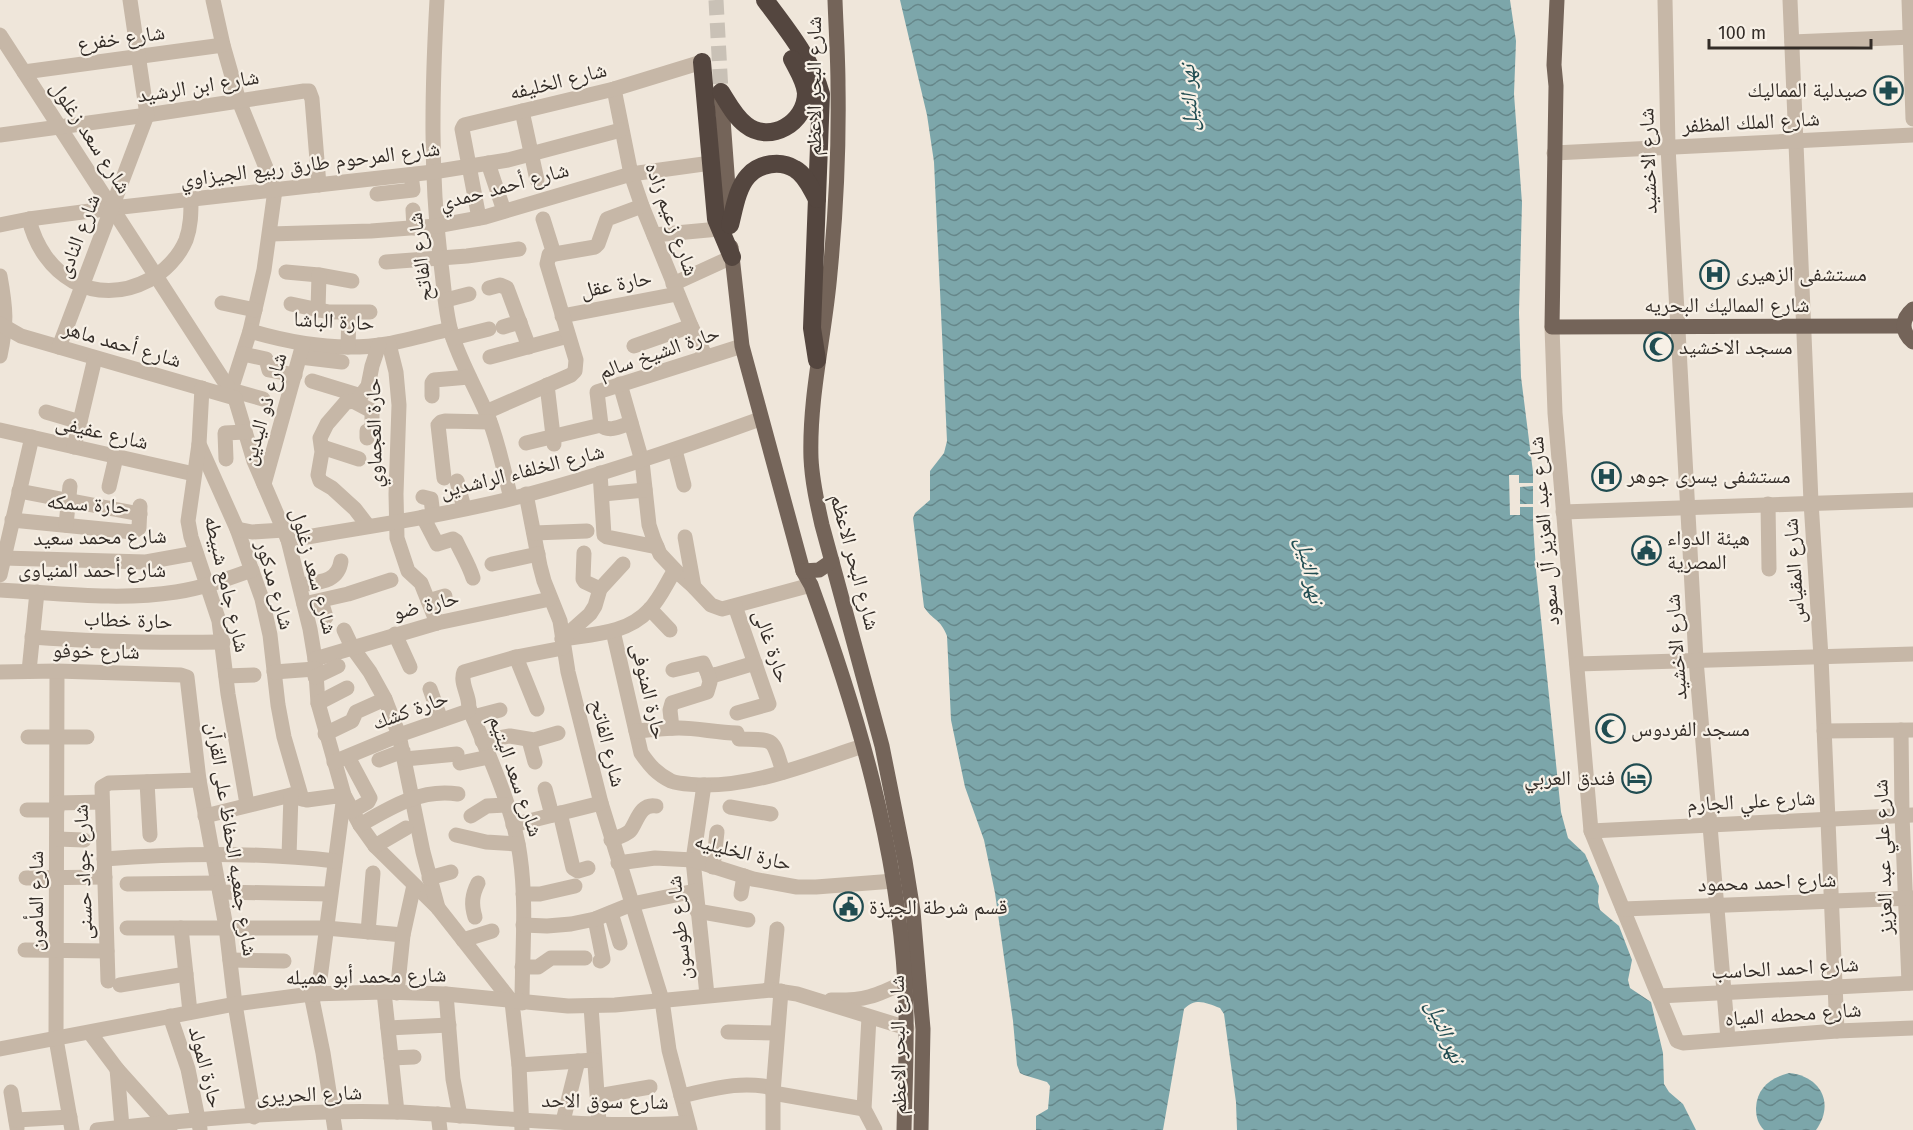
<svg xmlns="http://www.w3.org/2000/svg" width="1913" height="1130" font-family="'Fira Sans','Noto Naskh Arabic',sans-serif">
<defs>
<pattern id="water-waves" width="16" height="10" patternUnits="userSpaceOnUse" patternTransform="scale(1.5)"><rect width="16" height="10" fill="#7ca6aa"/><path d="M0 5q4-4 8 0t8 0" fill="none" stroke="#66878a"/></pattern>
</defs>
<rect width="100%" height="100%" fill="#efe6da"/>
<g fill="url(#water-waves)">
<path d="M900 0H1510L1516 41 1514 94 1522 203 1519 313 1521 377 1533 472V523L1536 570 1561 812 1568 838 1585 854 1599 886 1598 902 1600 910 1619 926 1632 960 1628 980 1630 988 1651 1002 1663 1053 1664 1084 1669 1092 1683 1104 1696 1130H1237L1236 1102 1224 1014 1220 1008C1206 1003 1196 997 1184 1009L1163 1130H1036V1116L1048 1109 1050 1086 1047 1082 1024 1075 1020 1073 1017 1065 1013 1021 995 893 984 840 965 787 951 720 947 636C941 619 932 620 924 607L913 518 915 513 930 500V471L944 453 947 441 934 162 927 115Z"/>
<path d="M1789 1073C1821 1076 1835 1104 1816 1130H1764C1758 1124 1756 1117 1756 1108 1757 1088 1770 1078 1789 1073Z"/>
</g>
<polygon fill="#efe6da" points="1509,475 1519,475 1519,483 1533,483 1533,486 1520,487 1520,504 1533,504 1533,507 1520,507 1520,515 1510,515"/>
<g fill="none" stroke-linecap="round" stroke-linejoin="round">
<polyline stroke="#c9c1b6" stroke-width="15" stroke-dasharray="15 8" stroke-linecap="butt" points="716,0 721,92"/>
<g stroke="#c6b7a7" stroke-width="15">
<polyline points="213,0 223,45 239,101 275,190 264,270 250,331 231,390 263,399"/>
<path d="M437 0C432 89 430 176 441 264 444 286 445 310 451 332 460 362 477 390 489 419 499 445 504 472 511 498"/>
<polyline points="1665,0 1668,147 1696,660 1728,1039"/>
<polyline points="1790,0 1811,502 1821,657 1837,1031"/>
<polyline points="1909,0 1913,119"/>
<polyline points="0,35 235,398 254,461 288,540 310,629 315,659 318,703 344,795 360,825 375,846 438,908 512,1002 519,1065 522,1130"/>
<polyline points="1792,42 1913,37"/>
<polyline points="24,72 223,45"/>
<polyline points="614,89 631,174 642,206 691,326 706,357"/>
<polyline points="522,111 537,180"/>
<polyline points="0,135 147,115 304,91 309,91 312,99 319,185"/>
<polyline points="1554,153 1913,135"/>
<polyline points="488,163 504,211"/>
<polyline points="377,194 413,190 411,175"/>
<polyline points="413,210 414,228"/>
<polyline points="479,218 462,129 464,125 614,89 702,62"/>
<path d="M29 219C42 275 94 309 149 280 164 272 179 257 186 240 191 226 191 213 191 199"/>
<polyline points="543,219 554,254"/>
<polyline points="0,225 29,219 113,208 433,172 508,160 621,130"/>
<polyline points="270,234 371,231 436,226 485,217 631,174 711,163"/>
<polyline points="654,235 719,229"/>
<polyline points="386,262 467,256 519,249"/>
<polyline points="286,272 319,275 352,281"/>
<path d="M0 276C6 309 7 323 0 356"/>
<polyline points="673,284 732,257"/>
<polyline points="489,288 500,285 507,288 529,347"/>
<polyline points="446,300 469,294"/>
<polyline points="222,303 255,310"/>
<polyline points="291,304 329,312 370,312"/>
<polyline points="318,310 319,275"/>
<polyline points="562,316 677,294"/>
<polyline points="0,324 21,336 235,398"/>
<polyline points="503,327 520,322"/>
<polyline points="1552,327 1555,413 1591,831 1677,1041 1683,1043 1837,1031 1913,1028"/>
<path d="M250 331C294 344 341 352 387 344 408 340 429 334 450 329"/>
<polyline points="453,338 489,329"/>
<polyline points="389,344 396,372 399,405 396,494 397,538 408,571 421,583 437,623"/>
<polyline points="634,346 691,326"/>
<polyline points="59,347 147,115 130,0"/>
<polyline points="348,347 349,313"/>
<polyline points="243,354 266,359 269,370 295,375"/>
<polyline points="300,357 342,362"/>
<polyline points="490,357 568,336"/>
<polyline points="312,381 361,396"/>
<polyline points="620,384 642,461 649,525 654,540 660,554 675,570 694,587 711,605 722,609 811,585"/>
<polyline points="547,385 554,444"/>
<polyline points="202,388 199,444 237,529 262,599 270,635 278,705 284,737 302,799"/>
<polyline points="432,396 432,383 434,380 469,377"/>
<polyline points="355,402 372,411 372,430 367,431 367,438"/>
<polyline points="46,412 80,422"/>
<polyline points="486,412 571,375 575,371 576,360 547,264 549,255 595,247 598,244 607,219 642,206"/>
<path d="M601 425C609 433 621 426 631 423"/>
<polyline points="0,430 194,474"/>
<polyline points="526,443 601,425 597,392 742,346"/>
<polyline points="199,444 188,521 191,537 219,621 228,694 247,804"/>
<polyline points="74,447 95,358"/>
<polyline points="322,447 359,459"/>
<polyline points="675,450 684,485"/>
<polyline points="226,459 225,433 245,432"/>
<polyline points="600,473 604,535 607,537 657,547"/>
<polyline points="444,478 438,425 441,422 445,421 490,422"/>
<polyline points="457,481 464,508"/>
<polyline points="264,484 303,344"/>
<polyline points="109,487 116,457"/>
<polyline points="19,491 140,514"/>
<polyline points="526,494 540,566 544,581 560,621 568,672 601,803 662,1000 669,1050 690,1130"/>
<polyline points="603,494 645,490"/>
<polyline points="423,497 431,499 433,515"/>
<polyline points="1768,504 1769,569"/>
<polyline points="1563,512 1913,500"/>
<path d="M423 517 437 544 453 539 456 541C462 554 469 565 473 578"/>
<polyline points="12,520 133,532 139,528 140,506"/>
<polyline points="66,525 70,486"/>
<polyline points="368,526 355,509 332,488 320,481 318,475 322,452 320,438 327,424 346,402 357,401 368,386 372,366 379,345"/>
<polyline points="237,529 252,532 284,530"/>
<polyline points="534,533 587,531"/>
<polyline points="685,537 694,587"/>
<path d="M288 540C367 527 448 515 526 495 605 474 683 447 760 419"/>
<polyline points="584,553 583,579 585,582 600,589"/>
<polyline points="3,558 146,562 196,553"/>
<polyline points="492,564 538,554"/>
<polyline points="0,575 32,437"/>
<path d="M300 585C318 582 338 583 341 561"/>
<path d="M0 590C58 593 119 601 176 592 203 588 227 579 252 570"/>
<polyline points="321,601 326,617"/>
<polyline points="428,601 445,596"/>
<polyline points="304,604 348,594 391,580"/>
<polyline points="735,606 769,704 737,713"/>
<polyline points="650,609 670,630"/>
<polyline points="344,630 352,647 370,672 385,699 399,735 423,852 438,908"/>
<path d="M613 631 641 753C650 766 657 774 671 781 679 784 689 784 698 785 755 787 810 763 863 746"/>
<polyline points="395,634 410,667"/>
<path d="M32 637C96 642 159 643 223 642"/>
<path d="M562 639C593 634 627 634 649 610 660 599 667 582 675 570"/>
<polyline points="562,639 590,614 595,606 600,589 623,564"/>
<polyline points="516,657 537,709"/>
<polyline points="315,659 437,623 550,599"/>
<polyline points="1577,664 1913,654"/>
<polyline points="673,670 703,663 708,674 715,675 755,663"/>
<polyline points="29,671 37,592"/>
<polyline points="57,671 56,1039 72,1130"/>
<polyline points="0,672 57,671 181,675 187,677 199,780 226,927 235,1004 254,1117"/>
<polyline points="274,672 315,669"/>
<polyline points="226,676 254,675"/>
<polyline points="315,677 338,666"/>
<polyline points="430,689 441,720"/>
<polyline points="318,703 347,688"/>
<path d="M469 708C487 751 514 810 520 856 527 904 522 955 522 1003"/>
<polyline points="473,717 500,710"/>
<polyline points="672,728 670,710 672,703 707,692 710,682 708,674"/>
<polyline points="1901,730 1902,815 1909,983"/>
<path d="M636 731C650 730 665 728 679 728 699 728 717 733 737 733L739 739C775 740 772 736 783 772"/>
<polyline points="1824,731 1913,730"/>
<polyline points="325,734 352,721 356,712 385,699"/>
<polyline points="28,737 87,737"/>
<polyline points="529,740 535,762"/>
<polyline points="482,741 510,736 534,740 558,733"/>
<polyline points="348,757 370,798 368,802 352,811"/>
<polyline points="405,759 457,754"/>
<polyline points="379,760 403,751"/>
<path d="M334 762 399 735 468 711C472 698 459 684 464 672L516 657 563 648"/>
<polyline points="460,763 489,757"/>
<polyline points="147,782 150,835"/>
<polyline points="704,785 693,860 707,995"/>
<polyline points="545,789 552,815"/>
<polyline points="57,803 102,802"/>
<polyline points="730,807 771,814"/>
<polyline points="27,810 57,810"/>
<polyline points="560,813 573,868 578,871 588,868"/>
<polyline points="205,816 291,795 307,800 344,795 318,994"/>
<polyline points="471,816 487,806 506,805"/>
<path d="M360 825C391 807 422 788 458 794"/>
<polyline points="513,825 601,803"/>
<polyline points="1591,831 1913,815"/>
<polyline points="456,835 486,842 518,844"/>
<polyline points="57,839 84,840"/>
<path d="M611 840C616 838 626 835 630 831 637 822 640 803 656 806"/>
<polyline points="375,846 406,828"/>
<polyline points="289,856 291,795"/>
<path d="M104 859C182 853 258 852 335 861"/>
<polyline points="618,863 655,858 693,860 753,879 797,887 816,887 894,881"/>
<polyline points="713,867 717,832"/>
<polyline points="26,878 105,877"/>
<polyline points="429,878 451,872"/>
<polyline points="127,884 218,883"/>
<polyline points="220,892 330,894"/>
<polyline points="523,894 540,894 575,886"/>
<polyline points="741,894 744,876"/>
<polyline points="1623,909 1913,898"/>
<polyline points="697,911 748,920"/>
<polyline points="611,913 620,943"/>
<path d="M475 917C471 904 472 895 478 883"/>
<polyline points="595,919 603,959 600,961"/>
<polyline points="523,925 547,926 571,924 595,919 632,904 695,891"/>
<polyline points="127,928 326,928 403,935"/>
<polyline points="181,928 190,1012"/>
<polyline points="368,932 373,873"/>
<polyline points="463,940 492,931"/>
<polyline points="25,950 107,951"/>
<polyline points="230,960 284,961"/>
<polyline points="522,967 538,967 551,958 585,958"/>
<polyline points="108,981 102,787 109,783 199,780"/>
<polyline points="120,985 186,974"/>
<polyline points="771,990 777,929"/>
<polyline points="384,992 397,1112"/>
<polyline points="397,993 403,935 414,885"/>
<polyline points="311,994 323,1053 335,1130"/>
<polyline points="446,994 453,1079 460,1116"/>
<polyline points="1659,996 1913,983"/>
<path d="M831 1000C864 1001 876 996 905 982"/>
<polyline points="591,1006 599,1123"/>
<polyline points="170,1016 188,1069 200,1129"/>
<polyline points="869,1017 864,1109 875,1130"/>
<polyline points="388,1028 449,1025"/>
<polyline points="728,1032 777,1033"/>
<polyline points="90,1033 117,1069 170,1128"/>
<polyline points="0,1049 235,1004 311,994 384,992 446,994 568,1006 615,1005 771,990 797,994 907,1028"/>
<polyline points="391,1058 414,1057"/>
<polyline points="519,1065 594,1060"/>
<polyline points="117,1069 122,1127"/>
<polyline points="11,1092 17,1128"/>
<polyline points="773,1093 864,1109"/>
<polyline points="598,1096 650,1087"/>
<path d="M681 1096C713 1089 741 1080 773 1088"/>
<polyline points="438,1114 440,1130"/>
<polyline points="16,1120 70,1117"/>
<polyline points="563,1121 578,1061"/>
<path d="M97 1130C196 1119 298 1109 397 1112 493 1116 591 1129 687 1123"/>
<polyline points="773,1130 773,1093 781,991"/>
</g>
<g stroke="#746459" stroke-width="15">
<path d="M835 0C836 29 838 58 838 86 839 148 836 211 830 273 825 334 809 396 811 458 812 481 817 503 822 525L882 746 905 861 913 911 923 1029 921 1130"/>
<polyline points="1557,0 1554,65 1556,86 1552,327 1903,326"/>
<polyline points="721,92 730,214"/>
<path d="M731 247 742 346 803 571 811 585C858 714 897 846 905 984 908 1033 905 1081 904 1130"/>
<path d="M1913 309C1901 319 1901 332 1913 342"/>
<polyline points="803,571 819,570 832,561"/>
</g>
<g stroke="#54463f" stroke-width="18">
<path d="M765 0C786 28 812 60 821 94L812 328 817 360"/>
<polyline points="702,62 716,219 732,257"/>
<path d="M721 92C728 103 735 117 746 125 770 144 806 123 806 93 805 81 797 69 792 59"/>
<path d="M730 225C734 210 737 188 748 176 759 163 781 160 795 169 806 175 811 189 817 199"/>
</g>
</g>
<defs>
<symbol id="pharmacy-ring" viewBox="-11 -11 22 22"><circle r="9.5" fill="#f7f0e6" stroke="#204c51" stroke-width="1.5"/><path d="M-2-6h4v4h4v4h-4v4h-4v-4h-4v-4h4Z" fill="#204c51"/></symbol>
<symbol id="hospital-ring" viewBox="-11 -11 22 22"><circle r="9.5" fill="#f7f0e6" stroke="#204c51" stroke-width="1.5"/><path d="M-5-5h3v3.5h4V-5h3V5h-3V1.5h-4V5h-3Z" fill="#204c51"/></symbol>
<symbol id="mosque-ring" viewBox="-11 -11 22 22"><circle r="9.5" fill="#f7f0e6" stroke="#204c51" stroke-width="1.5"/><path d="M3.5-4.9A6 6 0 1 0 3.5 4.9A5 5 0 1 1 3.5-4.9Z" fill="#204c51"/></symbol>
<symbol id="civic-ring" viewBox="-11 -11 22 22"><circle r="9.5" fill="#f7f0e6" stroke="#204c51" stroke-width="1.5"/><path d="M-.6-6.5H3V-4.5H.6V-3L4-1V1h2V6H-6V1h2V-1L-.6-3ZM-1.2 2.5V6h2.4V2.5Z" fill="#204c51"/></symbol>
<symbol id="hotel-ring" viewBox="-11 -11 22 22"><circle r="9.5" fill="#f7f0e6" stroke="#204c51" stroke-width="1.5"/><path d="M-6-4.5h1.5V1H6V5H4.5V3h-9V5H-6ZM-4 0a1.8 1.8 0 1 1 3.6 0ZM.5 0V-2.5h3Q6-2.5 6 0Z" fill="#204c51"/></symbol>
</defs>
<g fill-rule="evenodd">
<use href="#pharmacy-ring" x="1872" y="74" width="33" height="33"/>
<use href="#hospital-ring" x="1698" y="258" width="33" height="33"/>
<use href="#mosque-ring" x="1642" y="330" width="33" height="33"/>
<use href="#hospital-ring" x="1590" y="460" width="33" height="33"/>
<use href="#civic-ring" x="1630" y="534" width="33" height="33"/>
<use href="#mosque-ring" x="1594" y="712" width="33" height="33"/>
<use href="#hotel-ring" x="1620" y="762" width="33" height="33"/>
<use href="#civic-ring" x="832" y="890" width="33" height="33"/>
</g>
<g text-anchor="middle" stroke-width="4.5" stroke-linejoin="round" paint-order="stroke">
<g font-size="21" fill="#332c27" stroke="#f7f0e6">
<text transform="translate(121 38) rotate(-8)" y="7">شارع خفرع</text>
<text transform="translate(558 81) rotate(-14)" y="7">شارع الخليفه</text>
<text transform="translate(198 86) rotate(-9)" y="7">شارع ابن الرشيد</text>
<text transform="translate(814 86) rotate(-90)" y="7">شارع البحر الاعظم</text>
<text transform="translate(1751 122) rotate(-3)" y="7">شارع الملك المظفر</text>
<text transform="translate(91 137) rotate(57)" y="7">شارع سعد زغلول</text>
<text transform="translate(1648 161) rotate(-92)" y="7">شارع الاخشيد</text>
<text transform="translate(310 164) rotate(-7)" y="7">شارع المرحوم طارق ربيع الجيزاوي</text>
<text transform="translate(504 186) rotate(-15)" y="7">شارع أحمد حمدي</text>
<text transform="translate(672 219) rotate(70)" y="7">شارع زعيم زاده</text>
<text transform="translate(78 236) rotate(-69)" y="7">شارع النادى</text>
<text transform="translate(420 257) rotate(-97)" y="7">شارع الفاتح</text>
<text transform="translate(616 284) rotate(-11)" y="7">حارة عقل</text>
<text x="1727" y="312">شارع المماليك البحريه</text>
<text transform="translate(334 321) rotate(3)" y="7">حارة الباشا</text>
<text transform="translate(122 344) rotate(16)" y="7">شارع أحمد ماهر</text>
<text transform="translate(659 352) rotate(-19)" y="7">حارة الشيخ سالم</text>
<text transform="translate(264 409) rotate(-74)" y="7">شارع ذو اليدين</text>
<text transform="translate(102 432) rotate(13)" y="7">شارع عفيفى</text>
<text transform="translate(374 433) rotate(-91)" y="7">حارة العجماوي</text>
<text transform="translate(522 471) rotate(-14)" y="7">شارع الخلفاء الراشدين</text>
<text transform="translate(88 504) rotate(4)" y="7">حارة سمكه</text>
<text transform="translate(1544 531) rotate(-95)" y="7">شارع عبد العزيز آل سعود</text>
<text transform="translate(100 537) rotate(-1)" y="7">شارع محمد سعيد</text>
<text transform="translate(855 562) rotate(75)" y="7">شارع البحر الاعظم</text>
<text x="92" y="577">شارع أحمد المنياوى</text>
<text transform="translate(314 571) rotate(75)" y="7">شارع سعد زغلول</text>
<text transform="translate(1794 571) rotate(-94)" y="7">شارع المقياس</text>
<text transform="translate(227 584) rotate(77)" y="7">شارع جامع شبيطه</text>
<text transform="translate(275 585) rotate(74)" y="7">شارع مدكور</text>
<text transform="translate(426 605) rotate(-14)" y="7">حارة ضو</text>
<text transform="translate(128 620) rotate(2)" y="7">حارة خطاب</text>
<text transform="translate(772 646) rotate(71)" y="7">حارة غالى</text>
<text transform="translate(1676 647) rotate(-94)" y="7">شارع الاخشيد</text>
<text transform="translate(96 651) rotate(1)" y="7">شارع خوفو</text>
<text transform="translate(649 691) rotate(77)" y="7">حارة المنوفى</text>
<text transform="translate(410 710) rotate(-20)" y="7">حارة كشك</text>
<text transform="translate(608 743) rotate(76)" y="7">شارع الفاتح</text>
<text transform="translate(516 776) rotate(71)" y="7">شارع سعد اليتيم</text>
<text transform="translate(1751 801) rotate(-3)" y="7">شارع علي الجارم</text>
<text transform="translate(232 839) rotate(81)" y="7">شارع جمعيه الحفاظ على القرآن</text>
<text transform="translate(743 852) rotate(14)" y="7">حارة الخليليه</text>
<text transform="translate(1883 857) rotate(-92)" y="7">شارع علي عبد العزيز</text>
<text transform="translate(83 872) rotate(-92)" y="7">شارع جواد حسنى</text>
<text transform="translate(1767 882) rotate(-2)" y="7">شارع احمد محمود</text>
<text transform="translate(36 901) rotate(-90)" y="7">شارع المأمون</text>
<text transform="translate(679 928) rotate(-96)" y="7">شارع طوسون</text>
<text transform="translate(1785 968) rotate(-3)" y="7">شارع احمد الحاسب</text>
<text transform="translate(366 976) rotate(-1)" y="7">شارع محمد أبو هميله</text>
<text transform="translate(1793 1014) rotate(-4)" y="7">شارع محطه المياه</text>
<text transform="translate(898 1045) rotate(-91)" y="7">شارع البحر الاعظم</text>
<text transform="translate(206 1067) rotate(75)" y="7">حارة المولد</text>
<text transform="translate(309 1094) rotate(-2)" y="7">شارع الحريرى</text>
<text transform="translate(605 1101) rotate(1)" y="7">شارع سوق الاحد</text>
</g>
<g font-size="21" fill="#332c27" stroke="#f7f0e6" text-anchor="start">
<text x="1868" y="97" text-anchor="end">صيدلية المماليك</text>
<text x="1736" y="281">مستشفى الزهيرى</text>
<text x="1679" y="354">مسجد الاخشيد</text>
<text x="1627" y="483">مستشفى يسرى جوهر</text>
<text x="1667" y="545">هيئة الدواء<tspan x="1667" dy="24">المصرية</tspan></text>
<text x="1631" y="736">مسجد الفردوس</text>
<text x="1615" y="785" text-anchor="end">فندق العربي</text>
<text x="869" y="914">قسم شرطة الجيزة</text>
</g>
<g font-size="22" font-style="italic" fill="#204c51" stroke="#f7f0e6">
<text transform="translate(1188 98) rotate(-93)" y="8">نهر النيل</text>
<text transform="translate(1311 570) rotate(78)" y="8">نهر النيل</text>
<text transform="translate(1446 1031) rotate(67)" y="8">نهر النيل</text>
</g>
</g>
<path d="M1709 39v9h162v-9" fill="none" stroke="#332c27" stroke-width="3"/>
<text x="1718" y="39" font-size="18" fill="#332c27" stroke="#f7f0e6" stroke-width="4.5" paint-order="stroke">100 m</text>
</svg>
